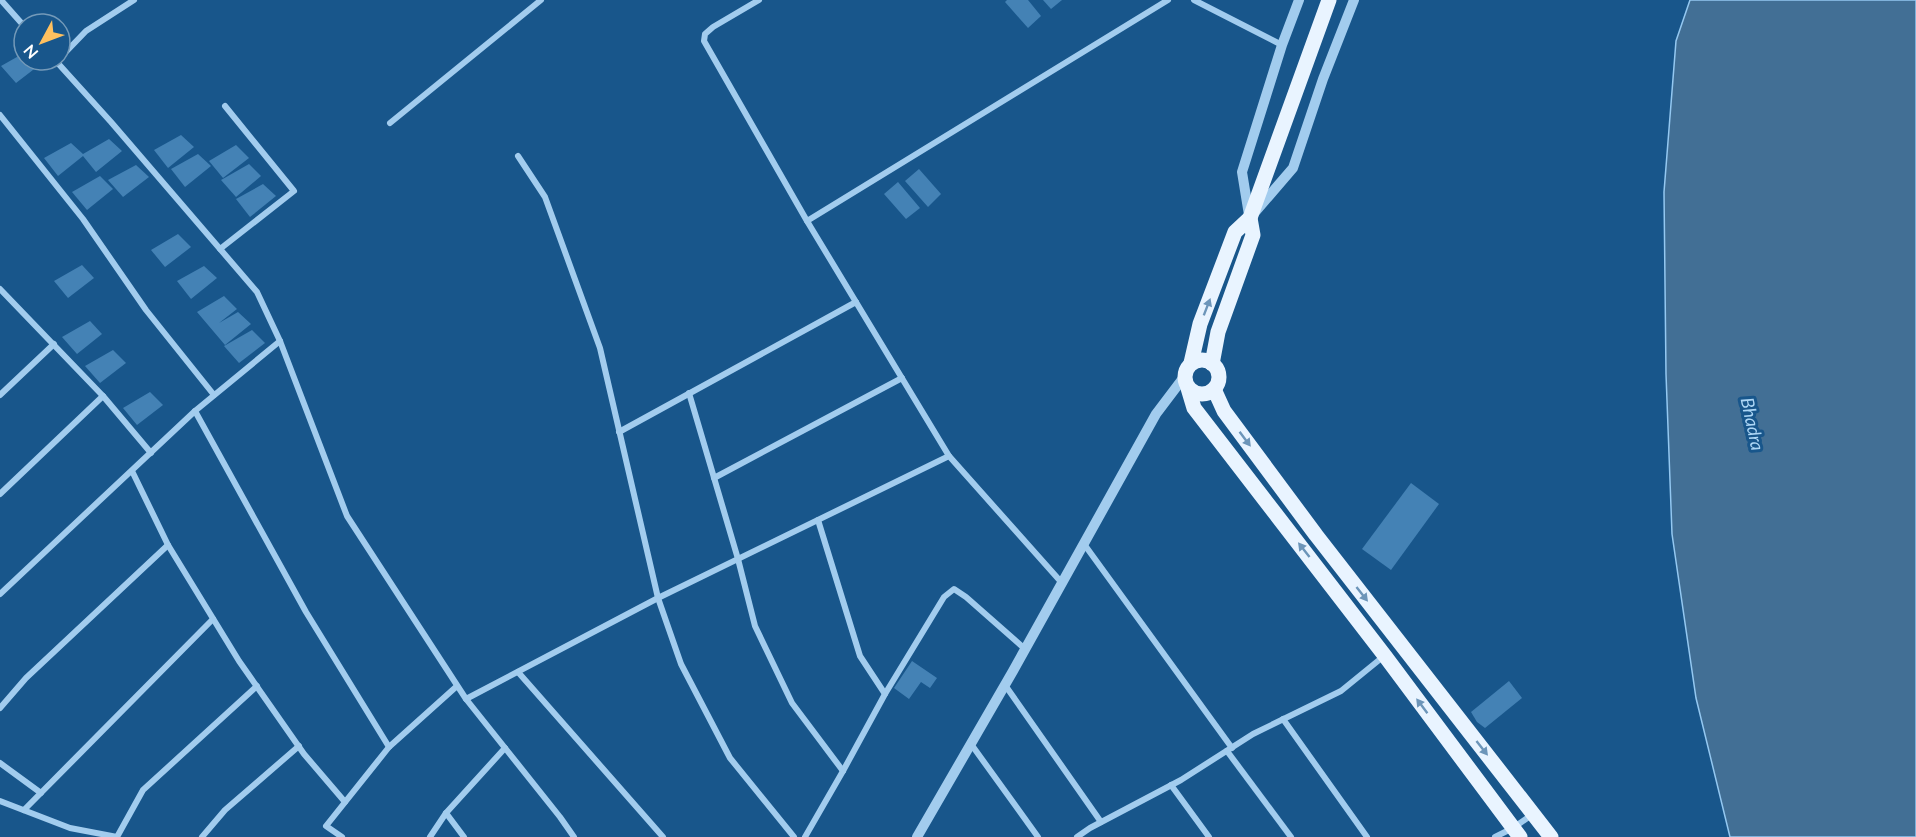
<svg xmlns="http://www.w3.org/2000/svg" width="1916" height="837" font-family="Lato,sans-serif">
<rect width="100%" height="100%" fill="#18568b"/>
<polygon fill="#426f95" stroke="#94c8f1" stroke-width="1.5" points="1690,0 1916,0 1916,837 1730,837 1696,698 1672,534 1666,374 1664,192 1676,41"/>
<g fill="#4482b5">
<polygon points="1007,0 1028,0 1041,16 1028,28 1005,2"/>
<polygon points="1043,0 1062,0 1051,9"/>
<polygon points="24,53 24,60 39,60 42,63 16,83 1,66"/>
<polygon points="181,135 194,147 168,168 154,150"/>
<polygon points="109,139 122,151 96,172 83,156 58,176 44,158 71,143 83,154"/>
<polygon points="236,145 249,158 223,178 209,161"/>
<polygon points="198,154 211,166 185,187 171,169"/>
<polygon points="249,164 261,176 236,197 221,180"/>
<polygon points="136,165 149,177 123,197 108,180"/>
<polygon points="919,169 941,194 928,207 905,181"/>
<polygon points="100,176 113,189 87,210 72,192"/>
<polygon points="898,182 920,208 906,219 884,194"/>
<polygon points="263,184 276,196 250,217 236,199"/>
<polygon points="178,234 191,247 165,267 151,250"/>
<polygon points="82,265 94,278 68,298 54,281"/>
<polygon points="204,266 217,278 191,299 177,281"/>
<polygon points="224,296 237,309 219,323 238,312 251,324 225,345 197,312"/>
<polygon points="90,321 102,334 77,354 62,337"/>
<polygon points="252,330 265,343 239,363 224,346"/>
<polygon points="113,350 126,363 100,383 85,366"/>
<polygon points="150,392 163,405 137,425 123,408"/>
<polygon points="1411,483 1439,504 1391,570 1362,549"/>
<polygon points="912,661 937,678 930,688 921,682 909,699 894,688"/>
<polygon points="1509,681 1522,698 1485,728 1477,722 1471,712"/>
</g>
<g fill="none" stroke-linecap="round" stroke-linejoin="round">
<g stroke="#a2ccee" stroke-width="6">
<polyline points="1,0 24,26"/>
<polyline points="759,0 713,27 705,34 704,41 807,221 949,456"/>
<polyline points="1194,0 1282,45"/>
<polyline points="60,58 86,31 134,0"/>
<polyline points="55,60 111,122 257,292 280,341 347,516 466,699 560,817 574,837"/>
<polyline points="0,115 83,219 146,310 214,395"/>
<polyline points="390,123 541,0"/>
<polyline points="518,156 545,197 600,348 658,598 681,664 730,758 794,837"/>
<polyline points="807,221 1168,0"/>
<polyline points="220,249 294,191 225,106"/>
<polyline points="0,289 103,396 151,453"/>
<polyline points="689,393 738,559 755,626 792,703 843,771"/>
<polyline points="0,395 54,344"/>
<polyline points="195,411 306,612 389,747"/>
<polyline points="619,432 856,302"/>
<polyline points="132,471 168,545 239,661 304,754 345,802"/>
<polyline points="714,478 902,378"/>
<polyline points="0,494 103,396"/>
<polyline points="818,520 860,656 885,694"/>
<polyline points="1084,544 1232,748"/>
<polyline points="0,594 195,411 280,341"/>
<polyline points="518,672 663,837"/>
<polyline points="1005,685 1101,822"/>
<polyline points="466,699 658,598 949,456 1062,583"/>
<polyline points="0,708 26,678 168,545"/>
<polyline points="1283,719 1367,837"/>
<polyline points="971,744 1038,837"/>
<polyline points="1227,751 1291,837"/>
<polyline points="0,763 41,793"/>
<polyline points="1171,785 1209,837"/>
<polyline points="0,801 70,828 117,837"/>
<polyline points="24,810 213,619"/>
<polyline points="446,813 464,837"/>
<polyline points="117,837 143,790 257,686"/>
<polyline points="202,837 225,810 299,746"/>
<polyline points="342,837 326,826 389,747 457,686"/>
<polyline points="430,837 446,813 505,748"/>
<polyline points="805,837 843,771 885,694 944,597 954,589 966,597 1025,649"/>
<polyline points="1077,837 1090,828 1181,780 1253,734 1341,691 1384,656"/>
<polyline points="1495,837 1513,828 1533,814"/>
</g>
<g stroke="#a2ccee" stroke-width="10">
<polyline points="1256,211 1293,168 1323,79 1354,0"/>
<polyline points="1249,215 1242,172 1282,45 1299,0"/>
<polyline points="917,837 1013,671 1156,414 1184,377"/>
</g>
<g stroke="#e9f4ff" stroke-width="15">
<circle cx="1202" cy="377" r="17"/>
<polyline points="1191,363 1200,324 1235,232 1250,218 1329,0"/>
<polyline points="1212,364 1218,332 1253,235 1250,218"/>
<polyline points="1188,388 1194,408 1385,656 1520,837"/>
<polyline points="1214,389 1224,411 1316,535 1551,837"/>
</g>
</g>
<defs><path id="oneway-solid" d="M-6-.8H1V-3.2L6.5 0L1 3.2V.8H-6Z" transform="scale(1.5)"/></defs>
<g fill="#6c95b9">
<use href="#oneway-solid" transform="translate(1207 307) rotate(-69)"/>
<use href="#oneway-solid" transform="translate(1245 439) rotate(53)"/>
<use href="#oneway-solid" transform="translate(1304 550) rotate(-128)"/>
<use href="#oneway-solid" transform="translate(1362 594) rotate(52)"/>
<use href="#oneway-solid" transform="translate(1422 706) rotate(-127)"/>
<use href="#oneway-solid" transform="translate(1482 748) rotate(52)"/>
</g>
<g text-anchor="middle" stroke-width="6" stroke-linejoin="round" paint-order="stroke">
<g font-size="18" font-style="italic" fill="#add6f5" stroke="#18568b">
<text transform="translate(1752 424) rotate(78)" y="6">Bhadra</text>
</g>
</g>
<g transform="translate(42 42) rotate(229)"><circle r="28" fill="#18568b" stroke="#749ab9" stroke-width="1.5"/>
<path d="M0-4.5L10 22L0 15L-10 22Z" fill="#ffc05f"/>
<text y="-9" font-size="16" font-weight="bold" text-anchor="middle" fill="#ffffff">N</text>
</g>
</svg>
